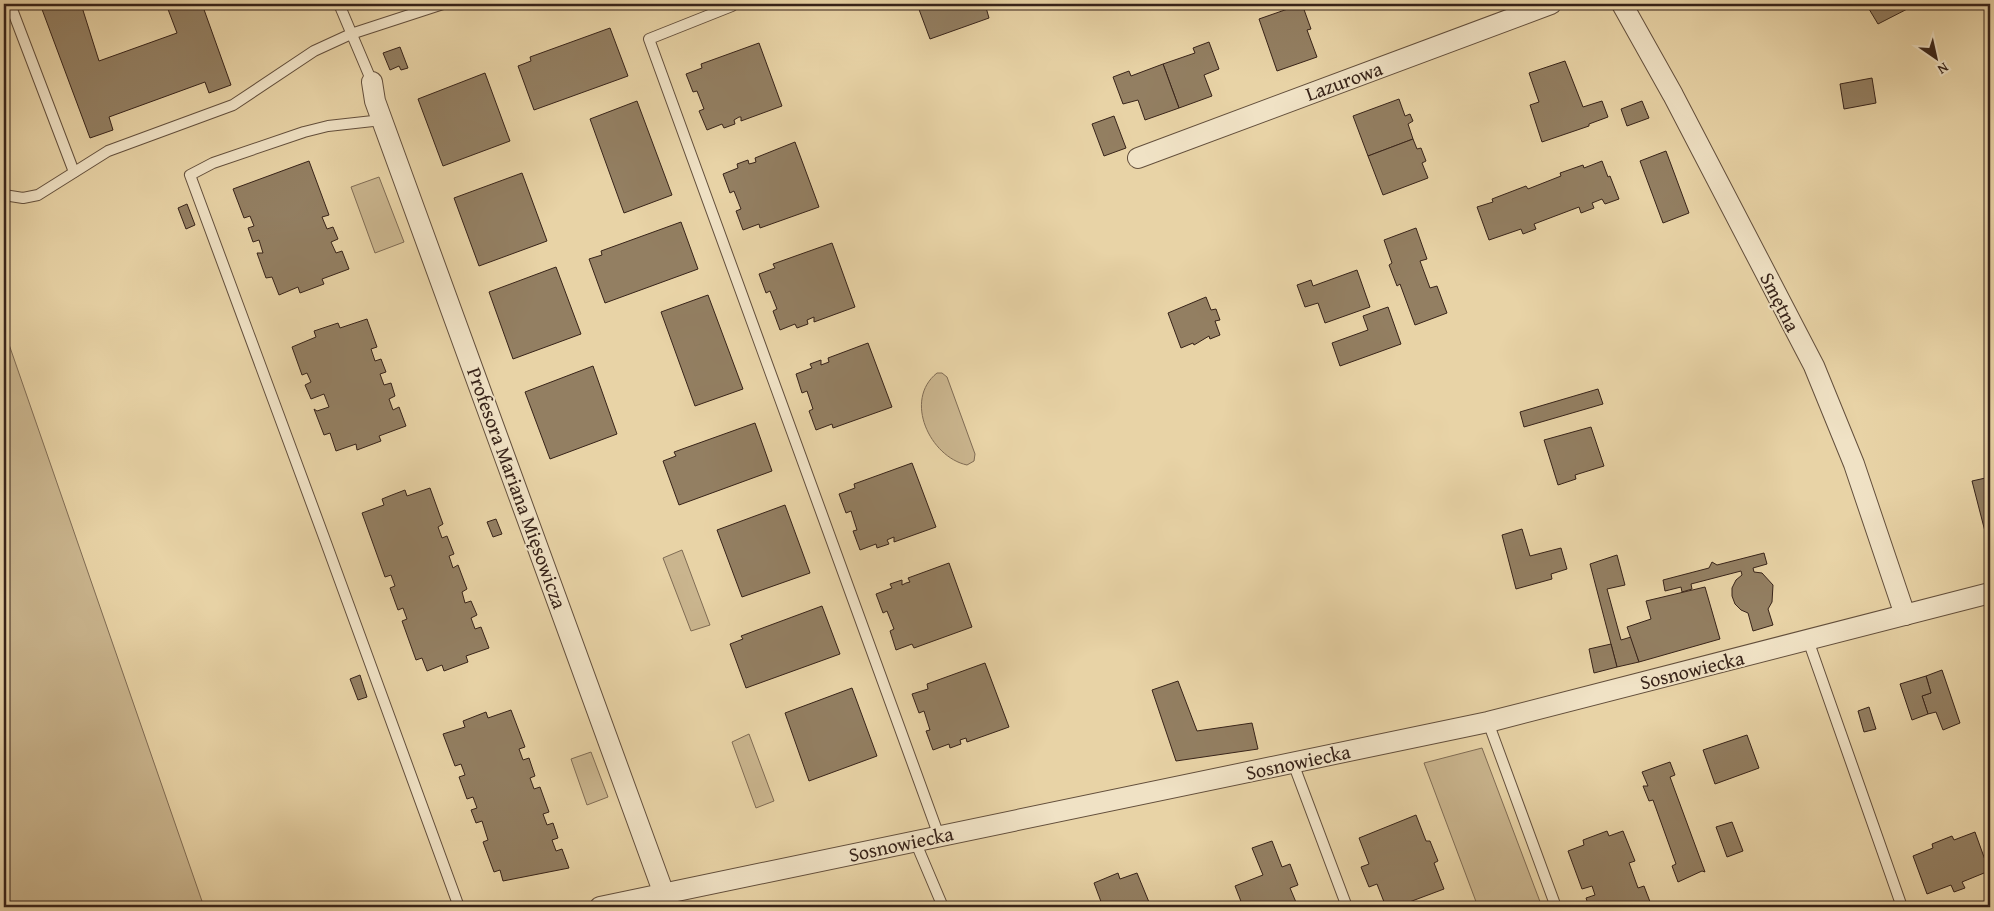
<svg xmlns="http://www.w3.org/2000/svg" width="1994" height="911" font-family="'Gentium Book Plus',serif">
<rect width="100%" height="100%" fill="#e8d3a6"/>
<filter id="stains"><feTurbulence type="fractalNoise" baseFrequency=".004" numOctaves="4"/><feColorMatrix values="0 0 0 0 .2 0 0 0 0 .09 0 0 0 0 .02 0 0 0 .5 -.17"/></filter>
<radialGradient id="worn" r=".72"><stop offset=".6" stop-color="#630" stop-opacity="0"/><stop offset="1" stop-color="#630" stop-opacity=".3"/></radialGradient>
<g fill="#cab58e" stroke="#806c54">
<polygon points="379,177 404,242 375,253 351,187"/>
<polygon points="4,330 204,907 4,907"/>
<path d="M937 373H942L947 377 975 454 974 461 967 465C930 457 903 400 937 373Z"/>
<polygon points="682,550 710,625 691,631 663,558"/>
<polygon points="749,734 774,801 756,808 732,742"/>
<polygon points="1482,748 1542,907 1478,907 1424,763"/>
<polygon points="591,752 608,797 587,805 571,759"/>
</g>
<g fill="#937f62" stroke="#372319">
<polygon points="40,4 81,4 99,61 177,33 166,4 202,4 231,85 209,93 205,82 109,117 113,130 90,138"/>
<polygon points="917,4 985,4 989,18 930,39"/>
<polygon points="1302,4 1311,29 1307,30 1317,57 1277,71 1259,19"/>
<polygon points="1866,4 1917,4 1878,24"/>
<polygon points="610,28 628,76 534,110 518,66 531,61 530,57"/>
<polygon points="1209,42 1219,69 1204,75 1212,96 1179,108 1163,64 1195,53 1193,48"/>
<polygon points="759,43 782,106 741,121 741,117 739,117 734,120 735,124 724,128 722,124 707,130 699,111 704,109 697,91 693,92 686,74 702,68 701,64"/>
<polygon points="400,47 408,68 401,70 399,66 390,70 383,53"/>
<polygon points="1565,61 1583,107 1602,101 1608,117 1589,124 1589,126 1542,142 1530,105 1539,102 1529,73"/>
<polygon points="1163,64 1179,108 1145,120 1138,100 1123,104 1113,77 1129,71 1131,76"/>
<polygon points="485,73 510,141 443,166 418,99"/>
<polygon points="1872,78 1876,103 1844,109 1840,84"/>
<polygon points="1399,99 1405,116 1410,114 1413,121 1408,124 1413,139 1368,156 1353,116"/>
<polygon points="637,101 672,195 624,213 590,119"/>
<polygon points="1642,101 1649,118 1627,126 1621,109"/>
<polygon points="1114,116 1126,148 1104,156 1092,124"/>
<polygon points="1413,139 1417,149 1421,148 1426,161 1422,163 1428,178 1383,195 1368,156"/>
<polygon points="795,142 819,207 760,228 759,224 743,230 736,211 741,209 734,191 730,193 723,174 738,168 737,164 748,160 749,164 753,163 756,162 755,158"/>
<polygon points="1666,151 1689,213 1663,223 1640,161"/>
<polygon points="309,161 329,215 322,217 327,229 333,227 338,239 331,242 336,253 342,251 349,269 322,279 324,284 300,293 298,287 279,295 272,277 266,278 257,253 263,253 259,240 253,242 248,228 254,226 250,216 244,218 233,189"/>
<polygon points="1602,161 1608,177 1610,176 1619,199 1605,204 1602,199 1592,203 1594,208 1581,213 1579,207 1534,224 1536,229 1523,234 1521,229 1489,240 1477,207 1493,202 1492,199 1526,186 1528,189 1561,176 1560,173 1583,165 1584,168"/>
<polygon points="522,173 547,241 479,266 454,198"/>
<polygon points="187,204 195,225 186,229 178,208"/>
<polygon points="681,222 698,269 605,303 589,259 602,255 601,251"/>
<polygon points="1416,228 1427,259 1420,261 1430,288 1437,286 1447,313 1415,325 1400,284 1397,286 1389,265 1392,263 1384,240"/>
<polygon points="832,243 855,307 814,322 814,317 807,320 808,324 797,328 795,324 780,330 773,311 777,309 770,291 766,293 759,274 775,268 773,264"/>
<polygon points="556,267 581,334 513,359 489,292"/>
<polygon points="1357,270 1370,307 1325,323 1318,303 1305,307 1297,285 1311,280 1313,286"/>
<polygon points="708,295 743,389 695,406 661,312"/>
<polygon points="1206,297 1211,310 1216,309 1220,320 1215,321 1220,335 1210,339 1209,336 1194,345 1193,343 1181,348 1168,313"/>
<polygon points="1388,307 1401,344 1340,366 1332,343 1368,330 1363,316"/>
<polygon points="367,319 377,347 371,349 375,361 381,359 386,372 380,374 384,385 391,383 395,396 389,399 393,410 399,407 406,426 379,436 381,441 357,450 356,444 336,451 330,433 324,435 314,409 317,411 329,407 324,394 311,399 305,385 311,382 307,373 302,375 292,347 316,337 314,331 338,323 340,328"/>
<polygon points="868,343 892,407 833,428 832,424 816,430 809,411 813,409 807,391 802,393 796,374 812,368 810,364 821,360 821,365 829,362 828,358"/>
<polygon points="593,366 617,434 550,459 525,392"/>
<polygon points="1598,389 1603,404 1524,427 1520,412"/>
<polygon points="755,423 772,471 679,505 663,461 676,456 674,452"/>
<polygon points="1591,427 1604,466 1575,475 1576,479 1558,485 1544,440"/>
<polygon points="912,463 936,527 894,542 894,537 889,539 887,540 889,544 877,548 876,544 860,550 853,531 857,530 851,511 846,513 839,494 855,488 854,484"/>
<polygon points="1990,477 1990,547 1989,547 1972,481"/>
<polygon points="430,488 443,524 438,527 442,538 447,536 454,554 449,556 453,568 458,565 467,589 462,592 465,603 471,601 477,615 471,618 475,629 481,627 489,648 466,656 468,662 444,671 442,665 427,671 422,658 416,660 402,621 407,619 403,608 398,610 390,588 395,586 391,575 385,577 362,513 384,505 382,499 392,495 405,490 407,496"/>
<polygon points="785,505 810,573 742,597 717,530"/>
<polygon points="496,519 502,534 493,537 487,522"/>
<polygon points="1522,529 1530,556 1561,548 1567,569 1551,574 1552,579 1516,589 1502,535"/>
<polygon points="1764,553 1767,564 1753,568 1754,572 1762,573 1773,585 1772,602 1768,609 1773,625 1753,631 1748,613 1741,610 1735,604 1732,596 1732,588 1736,580 1742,575 1741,571 1691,584 1692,589 1682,592 1681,587 1665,591 1663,580 1709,568 1712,562 1717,565"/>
<polygon points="1617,555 1625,585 1607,589 1621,640 1631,637 1639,662 1617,667 1590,564"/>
<polygon points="949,563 972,627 914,648 912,644 896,650 890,631 894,629 887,611 883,613 876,594 892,588 890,584 902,580 902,585 906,583 910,582 908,578"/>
<polygon points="1705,587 1720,639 1639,662 1627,627 1651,619 1646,601"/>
<polygon points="822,606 840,654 746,688 730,644 743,639 741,636"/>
<polygon points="1611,644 1617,667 1594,673 1589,649"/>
<polygon points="985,663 1009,727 967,742 966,738 960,740 961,744 950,748 949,744 933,750 926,731 930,730 924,711 919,713 912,694 928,689 927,684"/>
<polygon points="1942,670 1960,723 1943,730 1936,712 1928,714 1922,696 1931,693 1926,676"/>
<polygon points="360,675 367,697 358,700 350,679"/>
<polygon points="1926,676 1931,693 1922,696 1928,714 1912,720 1900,684"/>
<polygon points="1178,681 1197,731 1252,723 1258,749 1176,761 1152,690"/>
<polygon points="852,688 877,756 809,781 785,713"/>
<polygon points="1869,707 1876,729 1864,732 1858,711"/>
<polygon points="511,710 525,747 519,749 523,760 529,758 535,776 530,778 534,789 540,787 549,812 543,814 547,825 553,823 558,838 552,840 556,851 562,849 569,868 503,881 500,870 494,872 483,842 488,840 482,821 476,823 471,810 477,808 473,797 467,799 459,777 465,775 461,764 455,766 443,734 465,727 463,721 486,712 488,718"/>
<polygon points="1747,735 1759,768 1715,784 1703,750"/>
<polygon points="1670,762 1675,775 1670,777 1705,872 1702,871 1678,882 1672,866 1676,864 1653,800 1649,801 1643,786 1648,786 1642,772"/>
<polygon points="1416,815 1426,841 1430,841 1438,861 1434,863 1444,889 1396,907 1386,907 1377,884 1369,887 1361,867 1369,864 1359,838"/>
<polygon points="1732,822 1743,851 1727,857 1716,827"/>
<polygon points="1607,831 1609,836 1623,831 1635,861 1629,863 1638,888 1644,886 1652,907 1589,907 1586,898 1595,895 1592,886 1582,889 1568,851 1584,845 1583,840"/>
<polygon points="1975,832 1989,871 1962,882 1965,888 1954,892 1951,885 1927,894 1913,856 1933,848 1932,844 1952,836 1954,840"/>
<polygon points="1272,841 1282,867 1290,864 1298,885 1290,888 1298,907 1234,907 1242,904 1235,886 1263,875 1252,848"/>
<polygon points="1118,873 1120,879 1137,873 1151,907 1103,907 1094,883"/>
</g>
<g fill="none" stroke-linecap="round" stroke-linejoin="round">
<defs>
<g id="lane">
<polyline points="10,4 74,172"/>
<polyline points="339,4 372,82"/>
<polyline points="731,4 732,6 649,39 939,836"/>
<polyline points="382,120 328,126 304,132 213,163 190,175 325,540 459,907"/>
<polyline points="4,195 23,198 38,195 108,151 233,105 314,51 351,34 443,4"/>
<polyline points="1808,640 1902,907"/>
<polyline points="1488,722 1556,907"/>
<polyline points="1293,763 1347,907"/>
<polyline points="915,841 943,907"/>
</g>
<g id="street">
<polyline points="1622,4 1673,95 1814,366 1854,464 1905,615"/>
<polyline points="372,82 375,101 664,894"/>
<polyline points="1138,158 1551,4"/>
<polyline points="600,907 1488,722 1990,593"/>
</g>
</defs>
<use href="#lane" stroke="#634f3c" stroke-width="12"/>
<use href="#street" stroke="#634f3c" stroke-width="22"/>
<use href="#lane" stroke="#f0e2c5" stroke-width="10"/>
<use href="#street" stroke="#f0e2c5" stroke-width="20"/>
</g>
<g text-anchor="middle" stroke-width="4" stroke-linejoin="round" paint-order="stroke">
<g font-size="20" fill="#372319" stroke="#f0e2c5">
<text transform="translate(1344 81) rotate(-20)" y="7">Lazurowa</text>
<text transform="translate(1780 302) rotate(63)" y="7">Smętna</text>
<text transform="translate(517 488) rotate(70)" y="7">Profesora Mariana Mięsowicza</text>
<text transform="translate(1692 670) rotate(-14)" y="7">Sosnowiecka</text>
<text transform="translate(1298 762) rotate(-12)" y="7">Sosnowiecka</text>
<text transform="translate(901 844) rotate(-12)" y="7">Sosnowiecka</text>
</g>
</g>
<rect width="1994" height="911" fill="none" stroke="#e8d3a6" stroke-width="20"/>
<rect x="5" y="5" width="1984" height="901" fill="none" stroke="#372319" stroke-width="2.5"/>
<rect x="10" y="10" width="1974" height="891" fill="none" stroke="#372319"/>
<g transform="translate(1936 58) rotate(146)" stroke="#f0e2c5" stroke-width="4" paint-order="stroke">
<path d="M0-4L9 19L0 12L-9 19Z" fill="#372319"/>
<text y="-8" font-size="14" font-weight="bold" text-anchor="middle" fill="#372319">N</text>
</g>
<rect width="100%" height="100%" filter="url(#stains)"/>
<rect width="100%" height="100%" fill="url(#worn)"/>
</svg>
